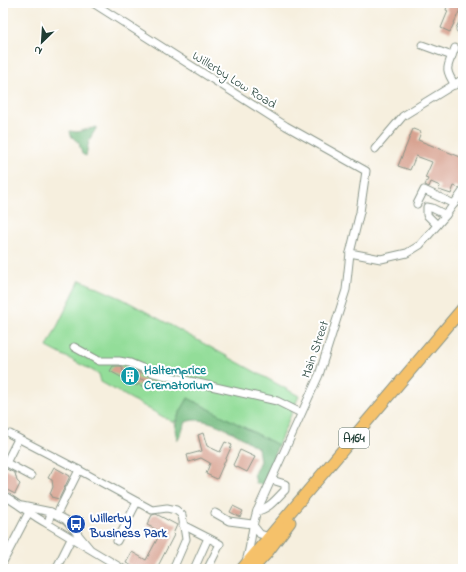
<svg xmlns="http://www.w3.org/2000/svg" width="466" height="572" font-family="'Indie Flower',sans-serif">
<rect width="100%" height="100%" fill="#fff"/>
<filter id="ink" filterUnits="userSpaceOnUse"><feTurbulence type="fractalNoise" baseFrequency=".025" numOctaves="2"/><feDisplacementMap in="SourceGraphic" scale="8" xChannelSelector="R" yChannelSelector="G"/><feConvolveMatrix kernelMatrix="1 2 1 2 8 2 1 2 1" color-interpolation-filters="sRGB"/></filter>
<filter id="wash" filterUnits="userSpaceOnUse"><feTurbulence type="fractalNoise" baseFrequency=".012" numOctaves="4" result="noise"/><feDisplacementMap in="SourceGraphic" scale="16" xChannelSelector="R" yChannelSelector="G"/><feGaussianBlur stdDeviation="0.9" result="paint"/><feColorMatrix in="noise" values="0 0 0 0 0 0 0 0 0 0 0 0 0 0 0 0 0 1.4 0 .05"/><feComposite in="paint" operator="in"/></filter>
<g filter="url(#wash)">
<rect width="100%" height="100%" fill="#f6efde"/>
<polygon fill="#93dd99" stroke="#598d66" points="80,280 123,299 299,396 278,445 188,398 174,423 101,382 99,374 47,347"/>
<g fill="#76bc81" stroke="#4a7c5a">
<polygon points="97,127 89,140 86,156 82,154 79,143 71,136 70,131 77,132"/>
<path d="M188 398 278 445 263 485 256 483 254 474 260 461 258 448C241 437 206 413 186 422L178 440C170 424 181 412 188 398Z"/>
</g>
<g id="blocks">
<g fill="#d8a391">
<polygon points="448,3 463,3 450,32 441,28 448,11 446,10"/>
<polygon points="413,129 421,132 418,140 463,158 463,186 459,188 454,186 451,194 439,190 440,186 431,182 429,187 425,185 428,179 425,178 432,162 416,156 410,170 398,166"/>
<polygon points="113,366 121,366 123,368 122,370 130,374 133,370 140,373 137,378 154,383 151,390 138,384 137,386 110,371"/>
<polygon points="203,433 207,446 220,452 225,442 232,445 217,479 206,474 210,463 201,458 189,462 187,455 202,451 198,435"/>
<polygon points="240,450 255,457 247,472 233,465"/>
<polygon points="54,467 70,476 59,499 51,497 52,495 50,494 53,487 52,480 48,478"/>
<polygon points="4,468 15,473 17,481 20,484 15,494 3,488"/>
<polygon points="233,506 243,511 240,517 230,512"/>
<polygon points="156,514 177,525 173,534 174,535 157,568 138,569 126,563 132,552 146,560 161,532 147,525 152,515"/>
</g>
</g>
</g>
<g filter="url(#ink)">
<use href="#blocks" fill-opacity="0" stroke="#8a9689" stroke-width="1"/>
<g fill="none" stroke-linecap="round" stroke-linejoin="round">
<defs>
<g id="minor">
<path d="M93 3 286 126 366 171 360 212 350 253 346 290 319 375 257 511C251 528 252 543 246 561"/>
<polyline points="460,29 463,23"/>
<polyline points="422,45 452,56"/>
<path d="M455 85C443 67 448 67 455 48"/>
<polyline points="375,149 403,116 463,79"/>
<polyline points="417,204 424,190 454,204"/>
<polyline points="437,225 427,215 427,207 432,208 446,215"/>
<polyline points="350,253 381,259 407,253 420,245 446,215 463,191"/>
<polyline points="74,347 99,361 119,361 130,363 154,373 277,401 301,413"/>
<polyline points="10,434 79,470 57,514"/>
<polyline points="3,461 31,476"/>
<polyline points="6,463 18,439"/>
<polyline points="79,470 152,510 167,508 176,510 182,515 186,539 173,569"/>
<path d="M3 495C19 504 32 516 48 524"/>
<polyline points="22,506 51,512"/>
<path d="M257 511C269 509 277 498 285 490V484L272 480"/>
<polyline points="215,513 229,521 252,524"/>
<polyline points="252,524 260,534 269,537"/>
<polyline points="183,525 220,544 209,566"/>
<polyline points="117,541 137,502"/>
<polyline points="90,549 66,520 51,512 48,524 123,569"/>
<polyline points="3,562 29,512"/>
<polyline points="56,569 71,539"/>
<polyline points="194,569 208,538"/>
</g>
<g id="highway">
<polyline points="242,569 463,308"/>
<polyline points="252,569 266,554 290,522"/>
</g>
</defs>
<use href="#minor" stroke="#8a9689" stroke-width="9"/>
<use href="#highway" stroke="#8a9689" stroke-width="13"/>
<use href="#minor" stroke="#fff" stroke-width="7"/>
<use href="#highway" stroke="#f5c16b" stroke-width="11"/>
</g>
</g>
<defs>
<symbol id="building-disc" viewBox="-11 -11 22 22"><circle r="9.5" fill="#0f9aa8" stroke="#fff"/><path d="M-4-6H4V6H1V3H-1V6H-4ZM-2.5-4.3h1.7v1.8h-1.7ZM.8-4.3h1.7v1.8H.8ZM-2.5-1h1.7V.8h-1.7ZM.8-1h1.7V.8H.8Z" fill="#fff"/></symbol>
<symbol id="bus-disc" viewBox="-11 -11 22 22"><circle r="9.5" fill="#1a4fb4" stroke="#fff"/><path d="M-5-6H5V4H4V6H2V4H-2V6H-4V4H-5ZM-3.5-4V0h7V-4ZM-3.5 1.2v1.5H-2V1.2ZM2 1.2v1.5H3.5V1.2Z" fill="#fff"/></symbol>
</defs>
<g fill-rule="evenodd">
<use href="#building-disc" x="119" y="365" width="22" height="22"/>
<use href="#bus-disc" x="65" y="513" width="22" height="22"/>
</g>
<g text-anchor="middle" stroke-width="4" stroke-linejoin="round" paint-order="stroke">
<rect fill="#fff" stroke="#627771" stroke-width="1" x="339" y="428" width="30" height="20" rx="3"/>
<g font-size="12" font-weight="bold" fill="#1f3d34">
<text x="354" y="442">A164</text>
</g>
<g font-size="13" fill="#1f3d34" stroke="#fff">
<text transform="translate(235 79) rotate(32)" y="5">Willerby Low Road</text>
<text transform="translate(314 349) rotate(-71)" y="5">Main Street</text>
</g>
<g font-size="13" font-weight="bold" fill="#0d838f" stroke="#fff" text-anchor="start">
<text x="144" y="374">Haltemprice<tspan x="144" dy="15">Crematorium</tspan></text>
</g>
<g font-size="13" font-weight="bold" fill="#164399" stroke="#fff" text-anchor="start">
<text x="90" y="522">Willerby<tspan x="90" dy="15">Business Park</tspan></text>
</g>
</g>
<rect width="466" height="572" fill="none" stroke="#fff" stroke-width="16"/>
<g transform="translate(42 42) rotate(205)" stroke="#ffffff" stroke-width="3" paint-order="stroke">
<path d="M0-3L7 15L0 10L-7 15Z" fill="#1f3d34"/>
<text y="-6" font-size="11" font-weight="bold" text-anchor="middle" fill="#1f3d34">N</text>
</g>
</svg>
